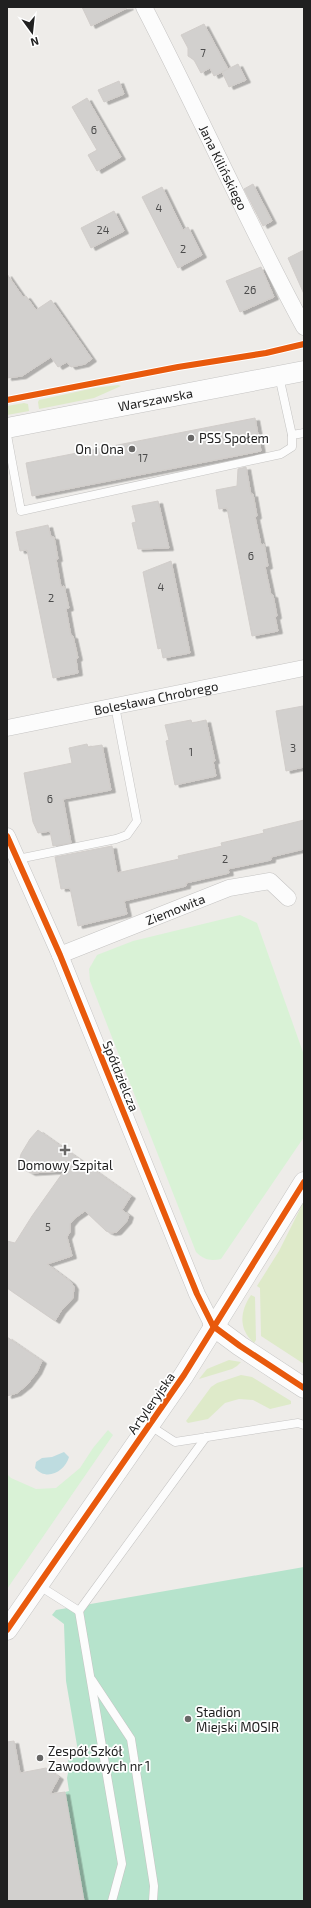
<svg xmlns="http://www.w3.org/2000/svg" width="311" height="1908" font-family="'Exo 2',sans-serif">
  <style>
    .grass { fill: #deeac9 }
    .park { fill: #d9f2d6 }
    .pitch { fill: #b6e3cc }
    .water { fill: #bedce0 }
    .building { fill: #d2d0ce; stroke: #d1cdca; filter: url(#shadow) }
    .lines { fill: none; stroke-linecap: round; stroke-linejoin: round }
    .service-casing { stroke: #c5c4c3; stroke-width: 9 }
    .minor-casing { stroke: #c5c4c3; stroke-width: 17 }
    .tertiary-casing { stroke: #c5c4c3; stroke-width: 21 }
    .service { stroke: #fcfcfc; stroke-width: 8 }
    .minor { stroke: #fcfcfc; stroke-width: 16 }
    .tertiary { stroke: #fcfcfc; stroke-width: 20 }
    .cycleway-casing { stroke: #fff; stroke-width: 8 }
    .cycleway { stroke: #e8590c; stroke-width: 6 }
    .poi-dot { fill: #686766; stroke: #fff; stroke-width: 1.5 }
    .labels { text-anchor: middle; dominant-baseline: central; stroke-width: 3.5; stroke-linejoin: round; paint-order: stroke }
    .number-label { font-size: 11px; fill: #4c4c4c }
    .street-label { font-size: 13px; fill: #202020; stroke: #fff }
    .poi-label { font-size: 13px; fill: #202020; stroke: #fff; text-anchor: start }
  </style>
  <defs>
    <filter id="shadow"><feDropShadow dx="4.5" dy="2.5" stdDeviation="0" flood-color="#0004"/></filter>
  </defs>
  <rect width="100%" height="100%" fill="#eeece9"/>
  <g class="grass">
    <path d="M118,385l3,1 -27,12 -55,11 -1,-7 1,-2 55,-12z"/>
    <path d="M24,403l4,1 1,7 -22,4v-9z"/>
    <path d="M304,1201v163l-43,-28 -1,-48 -3,-2 22,-35z"/>
    <path d="M251,1295l4,2 1,43 -2,3c-16,-14 -14,-32 -3,-48z"/>
    <path d="M229,1360l12,2 -4,4 -5,3 -33,10 8,-10z"/>
    <path d="M241,1375l11,2 39,24v3l-21,5 -17,-9 -14,-1 -14,4 -17,16 -20,4 -2,-2 25,-34 6,-4z"/>
  </g>
  <g class="park">
    <path d="M240,915l17,8 47,132v82l-83,122c-11,2 -17,1 -25,-7l-106,-271 -1,-12 8,-14 36,-14z"/>
    <path d="M108,1430l5,5 -106,154v-115l4,4 25,11 20,-1 24,-20 13,-20z"/>
  </g>
  <path class="pitch" d="M304,1567v334h-220l-19,-109 4,-1 -2,-13 2,-10 -1,-9 11,-2 -13,-76 -2,-57 -12,-9 4,-5z"/>
  <path class="water" d="M64,1452l5,5c-4,14 -22,25 -34,11l1,-6 6,-4 10,-1z"/>
  <g class="building">
    <path d="M82,7h47l-38,19z"/>
    <path d="M204,24l24,45 -14,7 -4,-8 -9,5 -7,-13 -6,-4v-8l-7,-13z"/>
    <path d="M238,64l8,16 -17,7 -7,-15z"/>
    <path d="M119,81l5,13 -20,8 -6,-12z"/>
    <path d="M87,98l34,59 -24,14 -9,-16 9,-5 -25,-43z"/>
    <path d="M253,184l19,37 -9,5 -19,-37z"/>
    <path d="M162,187l21,43 5,-3 14,28 -24,13 -36,-71z"/>
    <path d="M114,211l10,20 -33,17 -10,-20z"/>
    <path d="M304,250v44l-16,-36z"/>
    <path d="M261,267l13,30 -34,15 -14,-31z"/>
    <path d="M7,274l16,23 3,-1 10,14 15,-10 41,59 -7,5 -14,3 -4,-5 -9,5 -7,-10 -29,19 -15,2z"/>
    <path d="M255,418l6,33 -229,45 -6,-33z"/>
    <path d="M246,467l5,28 2,-1 4,22 -2,1 6,28 3,-1 4,22 -3,1 6,28h2l4,21 -2,1 3,14 -26,5 -25,-128 -8,1 -3,-19 21,-4 1,-17z"/>
    <path d="M158,501l11,47 -31,1 -6,-26 4,-1 -4,-16z"/>
    <path d="M48,525l3,12h3l4,22h-2l5,28 3,-1 5,22 -3,1 5,27h2l5,22 -2,1 2,14 -25,5 -26,-128 -7,1 -4,-19z"/>
    <path d="M171,561l19,92 -27,5 -2,-10 -3,1 -15,-77z"/>
    <path d="M303,706l1,61 -18,4 -10,-60z"/>
    <path d="M191,720l1,3 14,-3 9,41h-2l3,15 -41,9 -9,-44 3,-1 -4,-15z"/>
    <path d="M87,744l1,3 14,-2 9,45 -48,9 8,44 -18,3 -3,-15 -12,2 -5,-11 -9,-49 48,-10 -3,-15z"/>
    <path d="M304,820v29l-33,8v3l-43,9 1,4 -43,10v3l-62,15 3,13 -49,12 -8,-38 -9,1 -6,-32 57,-11 5,27 62,-14 -1,-3 44,-10 -1,-3 43,-10 -1,-3z"/>
    <path d="M38,1130l93,66 -9,14 7,5 -2,6 -10,11 -6,1 -5,-2 -21,-20 -10,7 -5,6v8l-3,5 5,19 -25,8 24,18 3,5 -1,11 -12,13 -6,10 -48,-33v-47l8,2 17,-27 32,-45 -33,2 -9,-5 -3,-6 2,-8 9,-15z"/>
    <path d="M7,1337l35,24 -5,11 -10,13 -10,8 -10,3z"/>
    <path d="M14,1741l6,32 26,-5 13,9 -9,17 15,-2 19,109h-77v-159z"/>
  </g>
  <g class="lines">
    <g class="service-casing">
      <g id="service">
        <path d="M7,435l14,76 260,-57 11,-7v-12l-13,-59"/>
        <path d="M292,435l12,-2"/>
        <path d="M18,859l98,-20 11,-4 10,-14 -22,-115"/>
        <path d="M149,1425l26,17 123,-19 6,2"/>
        <path d="M38,1585l41,26 127,-174"/>
        <path d="M79,1611l43,253 -10,37"/>
        <path d="M92,1680l39,59 23,147 -1,15"/>
      </g>
    </g>
    <g class="minor-casing">
      <g id="minor">
        <path id="s1" d="M144,7c55,106 103,215 160,320"/>
        <path id="s2" d="M7,728l297,-60"/>
        <path d="M7,836l53,119 137,339 16,32"/>
        <path id="s3" d="M60,955l169,-67 41,-7 18,17"/>
      </g>
    </g>
    <g class="tertiary-casing">
      <g id="tertiary">
        <path id="s4" d="M7,428l297,-57"/>
        <path d="M213,1326l27,20 64,42"/>
        <path d="M7,1630l177,-255 120,-193"/>
      </g>
    </g>
    <use href="#service" class="service"/>
    <use href="#minor" class="minor"/>
    <use href="#tertiary" class="tertiary"/>
    <g class="cycleway-casing">
      <g id="cycleway">
        <path d="M7,400l171,-33 88,-14 38,-9"/>
        <path d="M7,836l53,119 126,312 11,27 16,32 27,20 64,42"/>
        <path d="M7,1630l177,-255 120,-193"/>
      </g>
    </g>
    <use href="#cycleway" class="cycleway"/>
  </g>
  <g class="poi-dot">
    <circle cx="191" cy="438" r="4"/>
    <circle cx="132" cy="449" r="4"/>
    <path d="M63 1144h4v4h4v4h-4v4h-4v-4h-4v-4h4z"/>
    <circle cx="188" cy="1719" r="4"/>
    <circle cx="40" cy="1758" r="4"/>
  </g>
  <g class="labels">
    <g class="number-label">
      <text x="203" y="52">7</text>
      <text x="94" y="129">6</text>
      <text x="159" y="207">4</text>
      <text x="103" y="229">24</text>
      <text x="183" y="248">2</text>
      <text x="250" y="289">26</text>
      <text x="143" y="457">17</text>
      <text x="251" y="555">6</text>
      <text x="161" y="586">4</text>
      <text x="51" y="597">2</text>
      <text x="293" y="747">3</text>
      <text x="191" y="751">1</text>
      <text x="50" y="798">6</text>
      <text x="225" y="858">2</text>
      <text x="48" y="1226">5</text>
    </g>
    <g class="street-label">
      <text stroke="none"><textPath href="#s1" startOffset="179">Jana Kilińskiego</textPath></text>
      <text stroke="none"><textPath href="#s4" startOffset="151">Warszawska</textPath></text>
      <text stroke="none"><textPath href="#s2" startOffset="152">Bolesława Chrobrego</textPath></text>
      <text stroke="none"><textPath href="#s3" startOffset="124">Ziemowita</textPath></text>
      <text transform="translate(121 1076) rotate(68)">Spółdzielcza</text>
      <text transform="translate(151 1403) rotate(-55)">Artyleryjska</text>
    </g>
    <g class="poi-label">
      <text x="199" y="438">PSS Społem</text>
      <text x="124" y="449" text-anchor="end">On i Ona</text>
      <text x="65" y="1165" text-anchor="middle">Domowy Szpital</text>
      <text x="196" y="1712">Stadion<tspan x="196" dy="15">Miejski MOSIR</tspan></text>
      <text x="48" y="1751">Zespół Szkół<tspan x="48" dy="15">Zawodowych nr 1</tspan></text>
    </g>
  </g>
  <rect width="311" height="1908" fill="none" stroke="#202020" stroke-width="16"/>
  <g transform="translate(32 32) rotate(165)" stroke="#ffffff" stroke-width="3" paint-order="stroke">
  <path d="M0-3L7 15L0 10L-7 15Z" fill="#202020"/>
  <text y="-6" font-size="11" font-weight="bold" text-anchor="middle" fill="#202020">N</text>
  </g>
</svg>
